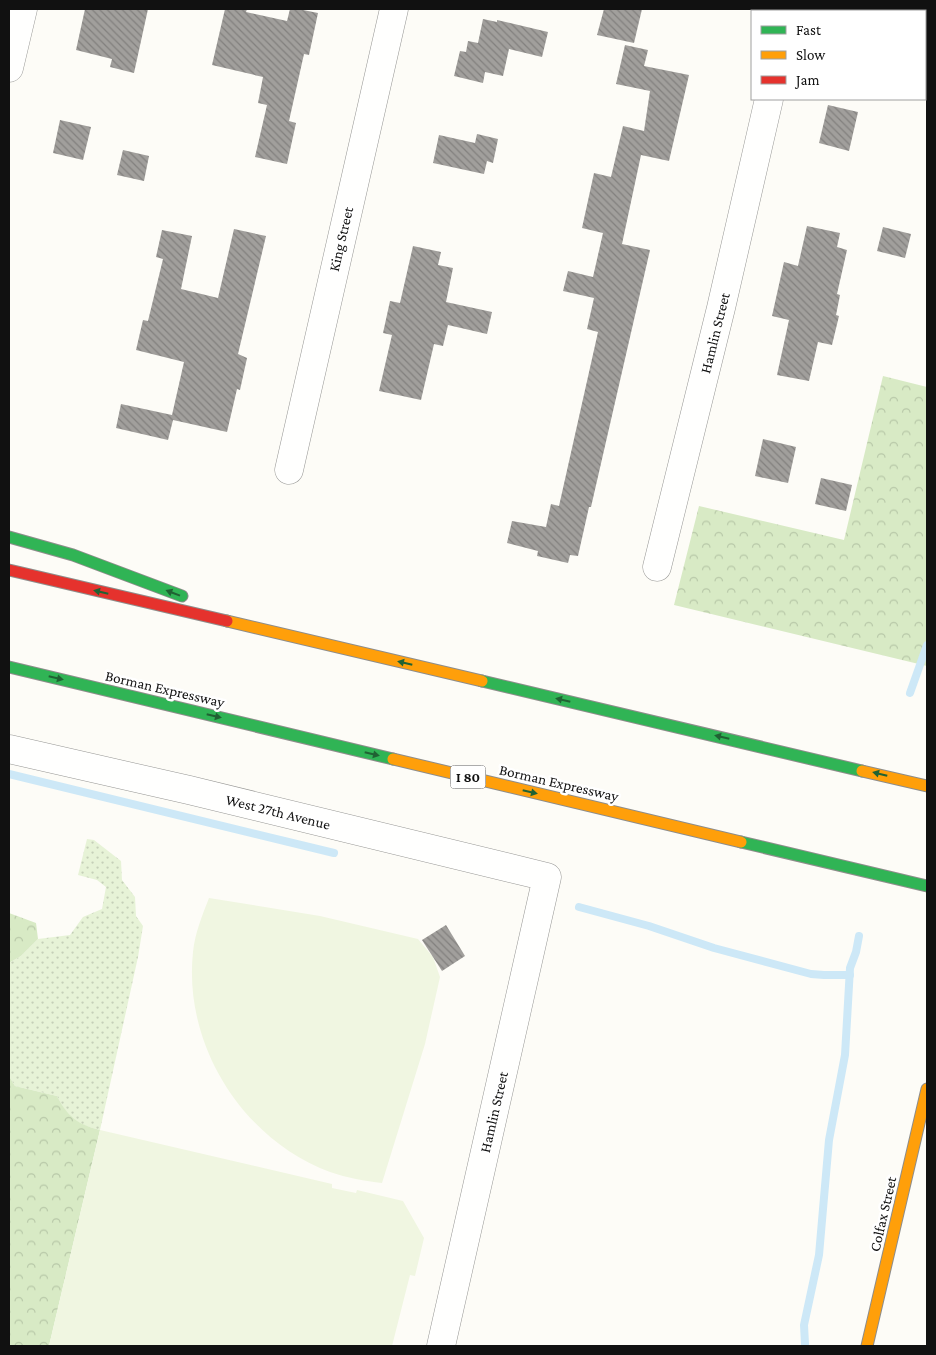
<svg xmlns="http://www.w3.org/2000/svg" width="936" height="1355" font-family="'Crimson Pro',serif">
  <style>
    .grass { fill: url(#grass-dots) }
    .forest { fill: url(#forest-crowns) }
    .pitch { fill: #f0f6e1 }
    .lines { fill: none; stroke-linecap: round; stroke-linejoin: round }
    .stream { stroke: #cde8f7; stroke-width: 8 }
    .building { fill: url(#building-back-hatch) }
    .street-casing { stroke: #979795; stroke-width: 29 }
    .fast-casing { stroke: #8e8d8b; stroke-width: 13 }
    .slow-casing { stroke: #8e8d8b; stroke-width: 13 }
    .jam-casing { stroke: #8e8d8b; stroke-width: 13 }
    .street { stroke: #fffffe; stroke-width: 28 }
    .fast { stroke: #30b455; stroke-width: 11 }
    .slow { stroke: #ff9f0a; stroke-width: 11 }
    .jam { stroke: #e5322d; stroke-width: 11 }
    .oneway { fill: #206233 }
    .labels { text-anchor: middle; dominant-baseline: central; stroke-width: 5; stroke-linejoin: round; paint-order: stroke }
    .shield { fill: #fff; stroke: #585858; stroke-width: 1 }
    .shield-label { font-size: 14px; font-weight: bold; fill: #111 }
    .street-label { font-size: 15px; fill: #111; stroke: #fff }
  </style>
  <defs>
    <pattern id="grass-dots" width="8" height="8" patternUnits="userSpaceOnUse" patternTransform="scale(1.25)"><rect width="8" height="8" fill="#e7f3d7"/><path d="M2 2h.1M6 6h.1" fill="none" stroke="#c5cfb8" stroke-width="1.8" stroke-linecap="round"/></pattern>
    <pattern id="forest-crowns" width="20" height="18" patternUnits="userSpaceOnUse" patternTransform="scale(1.25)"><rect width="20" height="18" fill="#d8eac5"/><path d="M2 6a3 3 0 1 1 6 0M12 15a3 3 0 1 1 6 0" fill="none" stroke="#b8c8a8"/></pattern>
    <pattern id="building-back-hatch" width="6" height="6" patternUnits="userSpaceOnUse" patternTransform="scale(1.25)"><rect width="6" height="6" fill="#a19f9c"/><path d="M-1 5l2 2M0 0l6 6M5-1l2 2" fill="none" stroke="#82807e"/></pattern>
  </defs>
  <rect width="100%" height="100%" fill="#fdfcf7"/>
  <path class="grass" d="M87,839l7,1 27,21 1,19 13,17 1,19 7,10 -5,31 -38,173c-24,-6 -32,-12 -43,-34l-42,-10 -6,-10v-113l12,-7 17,-17 32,-4 13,-18 19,-8 4,-22 -9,-7 -19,-5z"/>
  <g class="forest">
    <path d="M883,376l44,11v279l-253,-61 25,-99 145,34z"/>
    <path d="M9,913l27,10 2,16 -17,17 -12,7z"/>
    <path d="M9,1076l6,10 42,10c11,21 20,28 43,34l-51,216h-40z"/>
  </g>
  <g class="pitch">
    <path d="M209,898l111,18 98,23 15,18 7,20 -15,67 -43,139c-17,-2 -35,-5 -52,-11 -87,-32 -147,-127 -137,-220 2,-19 9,-36 16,-54z"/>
    <path d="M100,1130l232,54v4l24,5 1,-3 46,11 21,37 -9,38 -5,-1 -18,71h-343z"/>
  </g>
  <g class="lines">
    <g class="stream">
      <path d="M910,693l17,-48"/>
      <path d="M9,774l325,79"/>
      <path d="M579,907l70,19 65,22 97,26 13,1h26"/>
      <path d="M805,1344l-1,-19 15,-70 10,-115 16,-85 5,-87 6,-16 3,-16"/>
    </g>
  </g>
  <g class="building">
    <path d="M85,9h63l-14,64 -24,-6 2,-8 -36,-9z"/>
    <path d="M225,9h22l-1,3 41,9 3,-12h8l20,4 -9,42 -5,-1 -15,67 7,2 -9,41 -32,-7 12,-52 -9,-2 5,-26 -51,-12z"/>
    <path d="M604,9h38l-8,34 -37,-8z"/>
    <path d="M483,19l14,3v-2l51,12 -6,25 -33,-8 -6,27 -18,-4 -2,11 -29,-7 6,-25 6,1 2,-11 10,2z"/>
    <path d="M625,45l23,5 -4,16 45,9 -20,86 -28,-6 -19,89 28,6 -59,257h-2l-11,49 -8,-1 -2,8 -31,-7 1,-5 -31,-8 5,-22 34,6 5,-23 8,2 39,-174 -11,-3 7,-31 -31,-7 5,-20 25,6 10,-44 -21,-5 12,-55 17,4 12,-51 21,5 6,-40 -34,-7z"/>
    <path d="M828,105l30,7 -9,39 -30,-8z"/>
    <path d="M60,120l31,7 -8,33 -30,-7z"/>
    <path d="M477,134l21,5 -5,24 -6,-2 -3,13 -51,-11 6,-28 36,8z"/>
    <path d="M123,150l26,6 -5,25 -27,-6z"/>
    <path d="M807,226l33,7 -3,14 10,3 -10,44 3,1 -4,20 3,1 -7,29 -14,-3 -9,39 -32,-6 12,-55 -17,-4 12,-54 14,4z"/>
    <path d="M883,227l28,7 -6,24 -28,-7z"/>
    <path d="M234,229l32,7 -28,118 9,4 -7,32 -3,-1 -10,43 -54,-12 -5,20 -52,-12 5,-24 51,11 12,-53 -48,-12 7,-30 5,1 15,-62 -7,-2 6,-27 30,6 -11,53 37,9z"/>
    <path d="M413,246l28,6 -3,13 15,3 -7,34 46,10 -5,22 -39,-9 -5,21 -9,-2 -13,56 -42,-9 13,-56 -9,-2 7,-32 10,2z"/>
    <path d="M763,439l33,8 -8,36 -33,-7z"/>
    <path d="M821,478l31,7 -6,26 -31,-7z"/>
    <path d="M446,925l19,31 -23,15 -20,-31z"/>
  </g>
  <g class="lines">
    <g class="street-casing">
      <g id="street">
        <path d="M788,11l1,-2"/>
        <path d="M9,68l14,-59"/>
        <path d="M289,470l105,-461"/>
        <path d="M657,567l64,-259 48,-209"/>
        <path d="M9,749l180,41 358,87 -106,469"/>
      </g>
    </g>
    <g class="fast-casing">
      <g id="fast">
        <path d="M9,537l64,18 109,41"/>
        <path d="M9,667l384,92"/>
        <path d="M482,681l380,90"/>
        <path d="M741,842l186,44"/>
      </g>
    </g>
    <g class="slow-casing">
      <g id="slow">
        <path d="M227,621l255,60"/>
        <path d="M393,759l348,83"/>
        <path d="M862,771l65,15"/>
        <path d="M867,1346l60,-257"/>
      </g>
    </g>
    <g class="jam-casing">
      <path id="jam" d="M9,570l218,51"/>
    </g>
    <use href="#street" class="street"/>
    <use href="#fast" class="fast"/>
    <use href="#slow" class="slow"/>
    <use href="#jam" class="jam"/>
  </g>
  <defs><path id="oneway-solid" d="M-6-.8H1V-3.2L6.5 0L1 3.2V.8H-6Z" transform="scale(1.25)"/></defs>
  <g class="oneway">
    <use href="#oneway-solid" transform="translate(101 592) rotate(-167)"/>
    <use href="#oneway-solid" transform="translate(173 593) rotate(-159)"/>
    <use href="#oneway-solid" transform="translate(405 663) rotate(-167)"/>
    <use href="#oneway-solid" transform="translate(56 678) rotate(13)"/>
    <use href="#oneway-solid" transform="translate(563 700) rotate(-167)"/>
    <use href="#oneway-solid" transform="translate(214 716) rotate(13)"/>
    <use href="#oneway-solid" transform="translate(722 737) rotate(-167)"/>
    <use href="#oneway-solid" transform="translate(372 754) rotate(13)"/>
    <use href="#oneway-solid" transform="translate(880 774) rotate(-166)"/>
    <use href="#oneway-solid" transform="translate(530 792) rotate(13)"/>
  </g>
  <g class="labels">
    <rect class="shield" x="450.5" y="765.5" width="35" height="23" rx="4"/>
    <g class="shield-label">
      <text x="468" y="777">I 80</text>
    </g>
    <g class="street-label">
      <text transform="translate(341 239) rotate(-77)">King Street</text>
      <text transform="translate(715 333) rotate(-76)">Hamlin Street</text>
      <text transform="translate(165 689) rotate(13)">Borman Expressway</text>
      <text transform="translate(559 783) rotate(13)">Borman Expressway</text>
      <text transform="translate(278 812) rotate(14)">West 27th Avenue</text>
      <text transform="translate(494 1112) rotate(-77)">Hamlin Street</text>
      <text transform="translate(883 1214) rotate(-77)">Colfax Street</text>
    </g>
  </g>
  <rect width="936" height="1355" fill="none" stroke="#111111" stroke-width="20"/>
  <rect x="751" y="10" width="175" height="90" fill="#ffffff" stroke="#a0a0a0"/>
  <rect x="761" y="26" width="25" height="8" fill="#30b455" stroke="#a0a0a0"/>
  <text x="796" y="35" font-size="15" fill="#111111">Fast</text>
  <rect x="761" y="51" width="25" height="8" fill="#ff9f0a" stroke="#a0a0a0"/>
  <text x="796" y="60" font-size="15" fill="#111111">Slow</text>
  <rect x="761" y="76" width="25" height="8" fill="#e5322d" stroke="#a0a0a0"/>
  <text x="796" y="85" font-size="15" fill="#111111">Jam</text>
</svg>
